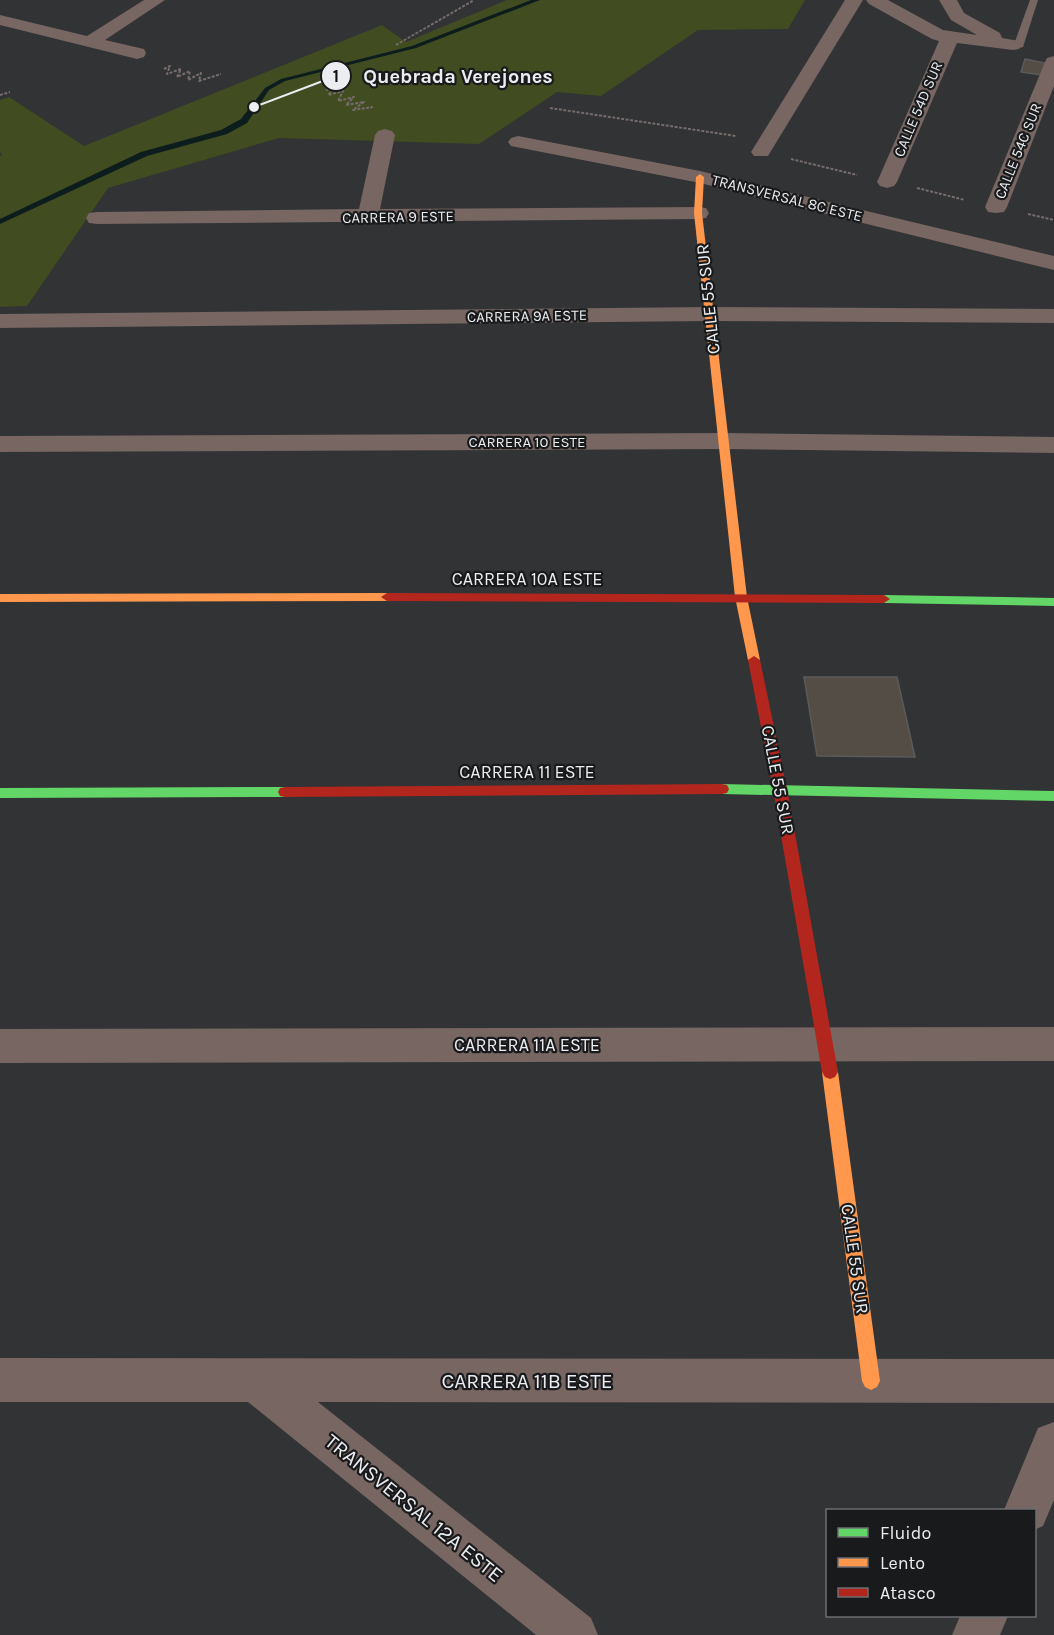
<svg xmlns="http://www.w3.org/2000/svg" width="1054" height="1635" font-family="Karla,sans-serif">
  <style>
    .green { fill: #414c20 }
    .lines { fill: none; stroke-linecap: round; stroke-linejoin: round }
    .stream { fill: #0d1d1d; fill-rule: evenodd }
    .building { fill: #544d45; stroke: #5b5b5b; stroke-width: 1.5 }
    .path { stroke: #766c6b; stroke-width: 2; stroke-dasharray: 3 1.5; stroke-linecap: butt }
    .lane { fill: #776662; fill-rule: evenodd }
    .street { fill: #776662; fill-rule: evenodd }
    .fast { fill: #63d668; fill-rule: evenodd }
    .slow { fill: #ff974d; fill-rule: evenodd }
    .jam { fill: #b3261e; fill-rule: evenodd }
    .labels { text-anchor: middle; dominant-baseline: central; stroke-width: 4.5; stroke-linejoin: round; paint-order: stroke }
    .far-street-label { font-size: 15px; fill: #ebedf0; stroke: #191a1c }
    .street-label { font-size: 18px; fill: #ebedf0; stroke: #191a1c }
    .near-street-label { font-size: 21px; fill: #ebedf0; stroke: #191a1c }
    .leader { fill: none; stroke: #ebedf0; stroke-width: 2 }
    .callout-dot { fill: #ebedf0; stroke: #191a1c; stroke-width: 2 }
    .mark-label { font-size: 18px; text-anchor: middle; font-weight: bold; fill: #111 }
    .callout-label { font-size: 20px; text-anchor: middle; font-weight: bold; fill: #ebedf0; stroke: #191a1c; stroke-width: 4.5; stroke-linejoin: round; paint-order: stroke }
  </style>
  <rect width="100%" height="100%" fill="#313335"/>
  <path class="green" d="M507,0h298l-17,29 -90,1 -97,66 -44,-4 -78,52 -200,-6 -171,50 -81,118 -27,1v-151l2,-1 -2,-3v-52l9,-3 75,49 298,-121 24,17z"/>
  <g class="lines">
    <path class="stream" d="M531,0h9l-124,48 -131,33 -16,9 -22,33 -20,11 -80,22 -147,68v-5l141,-67 80,-22 20,-11 24,-31 16,-9 131,-33z"/>
  </g>
  <g class="building">
    <path d="M1025,59l20,4 -4,12 -20,-3z"/>
    <path d="M804,677h93l18,80 -98,-1z"/>
  </g>
  <g class="lines">
    <g class="path">
      <path d="M396,45l78,-45"/>
      <path d="M164,69l6,-3 -3,8 14,-5 -4,8 13,-6 -2,9 13,-7 -2,8 22,-7"/>
      <path d="M326,90l10,-3 -8,8 15,-4 -5,10 16,-4 -8,8 18,-3 -11,8 19,-3 -2,1"/>
      <path d="M0,95l10,-3"/>
      <path d="M550,108l186,28"/>
      <path d="M791,159l66,16"/>
      <path d="M917,188l48,12"/>
      <path d="M1028,214l26,6"/>
    </g>
    <path class="lane" d="M1030,0h8l-15,47 -8,2 -2,-2z"/>
    <g class="street">
      <path d="M144,0h21l-60,40 39,9 2,4 -2,4 -7,2 -137,-34v-10l87,21z"/>
      <path d="M845,0h18l-95,156h-14l-3,-4z"/>
      <path d="M866,0h22l55,30 34,5 -26,-15 -12,-20h18l7,13 36,20 2,5 17,3 3,4 -3,4 -6,1 -56,-7 -60,139 -3,4 -7,2 -7,-2 -3,-4 62,-141 -7,-2 -63,-35z"/>
      <path d="M1054,56v30l-47,121 -3,5 -8,1 -8,-1 -3,-5 60,-145 2,-4z"/>
      <path d="M385,129l7,2 3,4 -15,74 318,-2 8,1 3,5 -3,5 -8,1 -601,5 -8,-1 -3,-5 3,-5 8,-1 262,-3 16,-74 3,-4z"/>
      <path d="M518,136l182,35 354,85v14l-354,-87 -189,-37 -3,-4 3,-4z"/>
      <path d="M709,307l345,2v14l-345,-2 -709,7v-14z"/>
      <path d="M724,433l330,4v16l-330,-4 -724,3v-16z"/>
      <path d="M1054,1027v34l-1054,2v-34z"/>
      <path d="M0,1358l1054,1v44l-736,-1 273,216 7,17h-62l-288,-233h-248z"/>
      <path d="M1054,1422v78l-11,26 -9,4v-20h-30l34,-82z"/>
      <path d="M960,1616h48l-8,19h-48z"/>
    </g>
    <g class="fast">
      <path d="M884,595l170,3v8l-170,-3 -6,-4z"/>
      <path d="M722,784l332,7v10l-332,-7 -5,-1 -2,-4 2,-4z"/>
      <path d="M285,787l5,1 2,4 -2,4 -5,1 -285,1v-10z"/>
    </g>
    <g class="slow">
      <path d="M700,174l4,3 -2,36 45,384 13,63 -6,4 -6,-4 -13,-63 -41,-384 2,-36z"/>
      <path d="M387,593l6,4 -6,4 -387,1v-8z"/>
      <path d="M830,1065l5,2 3,5 42,309 -3,6 -6,3 -6,-3 -3,-6 -40,-309 3,-5z"/>
    </g>
    <g class="jam">
      <path d="M387,593l497,2 6,4 -6,4 -497,-2 -6,-4z"/>
      <path d="M754,656l6,4 27,129 51,283 -3,5 -5,2 -5,-2 -3,-5 -49,-283 -25,-129z"/>
      <path d="M722,784l5,1 2,4 -2,4 -5,1 -437,3 -5,-1 -2,-4 2,-4 5,-1z"/>
    </g>
  </g>
  <g class="labels">
    <g class="far-street-label">
      <text transform="translate(918 109) rotate(-67)">CALLE 54D SUR</text>
      <text transform="translate(1018 151) rotate(-68)">CALLE 54C SUR</text>
      <text transform="translate(787 198) rotate(14)">TRANSVERSAL 8C ESTE</text>
      <text transform="translate(398 217) rotate(-1)">CARRERA 9 ESTE</text>
      <text transform="translate(527 316) rotate(-1)">CARRERA 9A ESTE</text>
      <text x="527" y="442">CARRERA 10 ESTE</text>
    </g>
    <g class="street-label">
      <text transform="translate(708 299) rotate(-96)">CALLE 55 SUR</text>
      <text x="527" y="579">CARRERA 10A ESTE</text>
      <text x="527" y="772">CARRERA 11 ESTE</text>
      <text transform="translate(778 780) rotate(79)">CALLE 55 SUR</text>
      <text x="527" y="1045">CARRERA 11A ESTE</text>
      <text transform="translate(855 1259) rotate(82)">CALLE 55 SUR</text>
    </g>
    <g class="near-street-label">
      <text x="527" y="1381">CARRERA 11B ESTE</text>
      <text transform="translate(414 1508) rotate(39)">TRANSVERSAL 12A ESTE</text>
    </g>
  </g>
  <path class="leader" d="M254 107L336 76"/>
  <g class="callout-dot">
    <circle cx="254" cy="107" r="6"/>
    <circle cx="336" cy="76" r="15"/>
  </g>
  <g class="mark-label">
    <text x="336" y="82">1</text>
  </g>
  <g class="callout-label">
    <text x="458" y="83">Quebrada Verejones</text>
  </g>
  <rect x="826" y="1509" width="210" height="108" fill="#191a1c" stroke="#6d6e71" stroke-width="1.5"/>
  <rect x="838" y="1528" width="30" height="9" fill="#63d668" stroke="#6d6e71" stroke-width="1.5"/>
  <text x="880" y="1539" font-size="18" fill="#ebedf0">Fluido</text>
  <rect x="838" y="1558" width="30" height="9" fill="#ff974d" stroke="#6d6e71" stroke-width="1.5"/>
  <text x="880" y="1569" font-size="18" fill="#ebedf0">Lento</text>
  <rect x="838" y="1588" width="30" height="9" fill="#b3261e" stroke="#6d6e71" stroke-width="1.5"/>
  <text x="880" y="1599" font-size="18" fill="#ebedf0">Atasco</text>
</svg>
